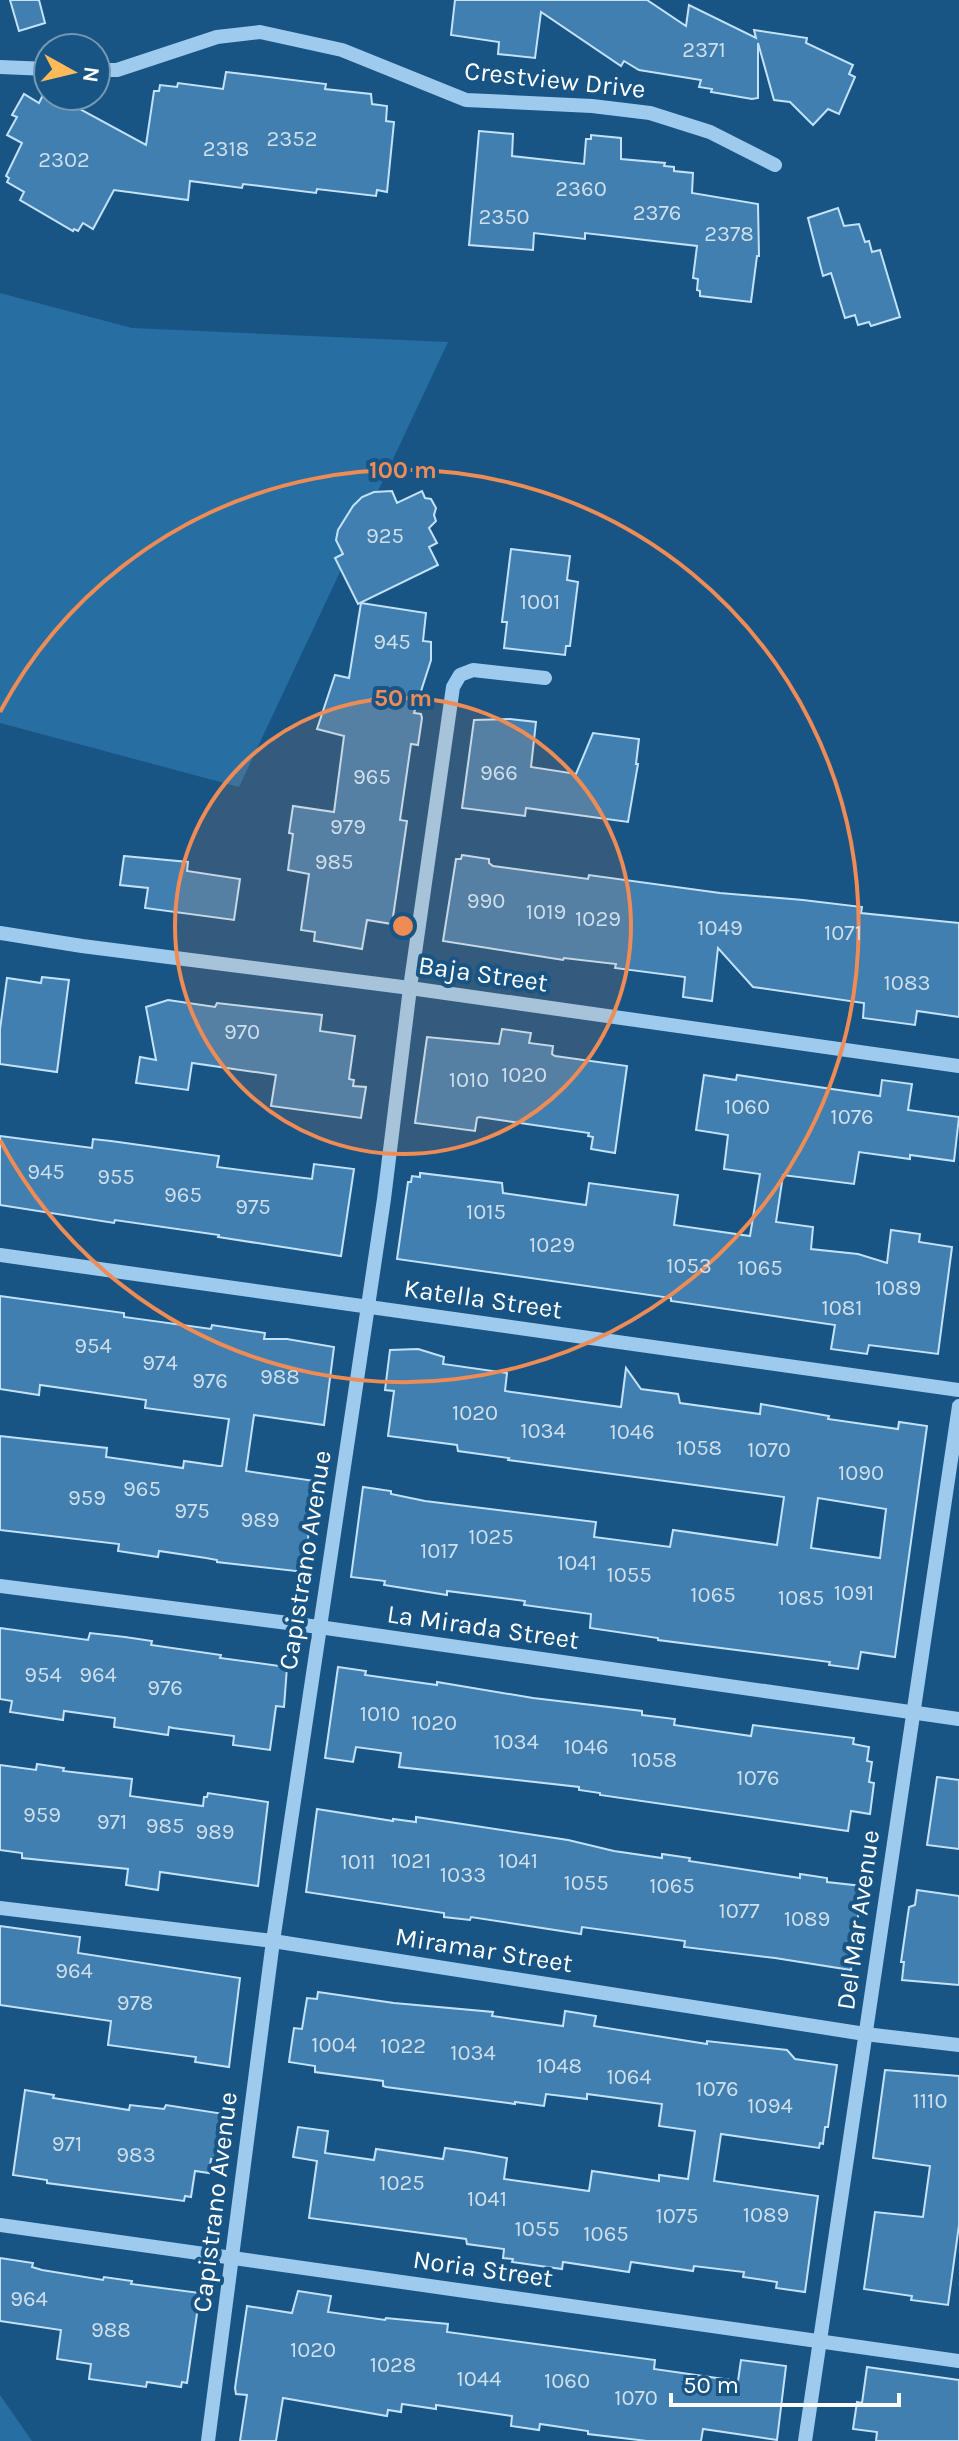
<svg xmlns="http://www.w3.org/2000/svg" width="959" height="2441" font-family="Karla,sans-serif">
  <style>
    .green { fill: #276ea3 }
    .building { fill: #407faf; stroke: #c3e2f9; stroke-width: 2; fill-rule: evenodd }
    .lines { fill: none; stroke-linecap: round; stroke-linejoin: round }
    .minor { stroke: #9ecbed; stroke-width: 14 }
    .ring { fill: none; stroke: #ef8b55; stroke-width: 4 }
    .labels { text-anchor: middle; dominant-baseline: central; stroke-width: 8; stroke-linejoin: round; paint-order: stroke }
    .number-label { font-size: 22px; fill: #cfdfeb }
    .street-label { font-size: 26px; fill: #fff; stroke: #185585 }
    .centre { fill: #ef8b55; stroke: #185585; stroke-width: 4 }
    .ring-label { font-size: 24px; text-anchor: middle; font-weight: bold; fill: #ef8b55; stroke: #185585; stroke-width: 8; stroke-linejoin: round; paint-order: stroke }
  </style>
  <rect width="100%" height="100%" fill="#185585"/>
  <g class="green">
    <path d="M0,293l132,35 316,14 -209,445 -239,-64z"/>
    <path d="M0,2395l32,46h-32z"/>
  </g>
  <g class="building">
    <path d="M10,0h29l6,23 -26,8z"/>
    <path d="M455,0h192l39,26 3,-21 67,33 -2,-8 53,8 -1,5 47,22 -4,9 6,3 -16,37 -11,-5 -15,16 -23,-23 -16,-2 -16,-57v55l-6,1 -41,-7 1,-3 -13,-2 2,-7 -62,-10 -15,-9 -3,5 -80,-54 -6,46 -37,-4 1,-12 -48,-7z"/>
    <path d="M226,72l100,12 -1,5 46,5 1,10 15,2 -1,15 8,1 -7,70 -10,-2 -1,6 -59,-7 -1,4 -73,-9 -1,4 -52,-7 -2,19 -74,-10 -21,39 -10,-6 -5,8 -4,-2 -1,2 -53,-31 4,-8 -17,-10 2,-4 -3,-2 16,-33 -15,-8 10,-18 -5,-2 12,-21 15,9 5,-10 23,14 2,-4 77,42 8,-54h5l1,-6 17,2 1,-4 45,6z"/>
    <path d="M479,131l34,3 -1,22 72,8 2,-25h5v-4l30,3v21l44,4 -1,3 10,1v4l19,2 -1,20 66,11 1,52h-2l-6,46 -51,-6v-5l-3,-1 1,-11 -5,-1 4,-32 -112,-13v6l-51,-6 -1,17 -64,-5z"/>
    <path d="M838,208l6,18 15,-2 6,18 4,-1 3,11 8,-2 20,67 -29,9 -2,-4 -11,3 -3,-10 -10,3 -14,-45 -8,3 -15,-58z"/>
    <path d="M392,491l5,12 25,-12 3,7 6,1 5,9 -2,7 2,6 -7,7 8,15 -8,4 9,18 -80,39 -23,-46 8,-4 -7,-14 2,-10 15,-24 9,-9 12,-5z"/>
    <path d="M511,549l59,7 -3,24 11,2 -8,64h-4l-1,9 -61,-7 3,-26h-5z"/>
    <path d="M361,603l65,10 -3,28 8,1v18l-17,53 7,1 1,4 -4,27 -7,-1 -11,76 7,1 -15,103 -25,-4 -5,29 -48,-8 1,-9 -14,-2 8,-56 -21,-4 5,-36 -4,-1 4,-27 41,6 10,-76 -27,-7 18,-54 14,3z"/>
    <path d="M510,719l26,3 -5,45 45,7 17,-41 46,6 -3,25h2l-10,58 -102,-14 -1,8 -63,-8 12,-88z"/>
    <path d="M462,855l27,4v4l4,3 95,13 1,-4 131,18 83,7 59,7 -1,6 98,10v94l-42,-6 -2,14 -52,-7 1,-15 -111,-16 -35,-39 -6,53 -29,-4 2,-20 -70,-9 1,-4 -52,-6 -1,2 -120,-19 13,-82h5z"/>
    <path d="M124,856l64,6 -1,9 53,8 -6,41 -89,-12 3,-20 -28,-3z"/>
    <path d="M42,977l27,3 -12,92 -57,-8v-35l7,-51 34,5z"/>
    <path d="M168,1000l47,7 2,-4 105,12 -2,16 35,5 -6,43 5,1 -1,6 13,1 -5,31 -90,-12 5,-31 -84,-12 -4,27 -52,-7 4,-26 16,3 -10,-53z"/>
    <path d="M502,1029l29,4 -2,10 24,3 -1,8 3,2 72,10 -12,87 -24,-4 2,-12 -5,-1 1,-3 -110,-16 -2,1 -2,13 -60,-8 12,-86 72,7z"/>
    <path d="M704,1075l32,5 1,-5 143,21 2,-16 30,4 -4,26 51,7 -5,44 -44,-6v4l-51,-7 -5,32 -71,-9 -7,47 37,5 -2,22 47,5 29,9 4,-33 29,4 -1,8 33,5 -14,107 -69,-9 -2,9 -36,-5 4,-24 -164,-24v-3l-274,-39 11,-77h3l1,-6 8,1v-4l82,10 1,10 83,12 3,-22 89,12 -4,30 76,11 10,-62 -36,-5 4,-34 -32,-5z"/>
    <path d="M0,1136l92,12 1,-9 18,2 108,15 -2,11 95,12 2,-15 40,5 -13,87 -123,-19 1,-2 -104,-15 -1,3 -114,-18z"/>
    <path d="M0,1296l124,17v4l87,12 1,-4 53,8 -1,6h23l47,8 -10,78 -70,-10 -8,56 69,10 -11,91 -87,-10v-2l-11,-2 -47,-7 -1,6 -40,-6 1,-7 -119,-14v-94l107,12 -1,9 77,11 1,-7 35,5h3l7,-47 -84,-11 1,-8 -106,-15 -1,10 -39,-6z"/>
    <path d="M418,1349l26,8 -1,7 64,9 -2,18 116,16 5,-39 15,21 37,5 2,9 80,11 1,-10 68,12 -1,3 70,10 1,-7 28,4 -32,231 -34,-5 -3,17 -29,-4 1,-3 -172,-22v-2l-68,-10 1,-14 -67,-9 1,-4 -78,-10v4l-63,-10 1,-4 -34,-4 12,-90 28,4v3l34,7 171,21 -2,15 76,10 3,-17 104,15 7,-48 -276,-37 1,-2 -51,-7 -1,-6 -69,-9 6,-45 -9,-1 5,-40zM818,1498l68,11 -6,49 -69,-10z"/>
    <path d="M0,1628l88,12 2,-7 35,4 27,4 -1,4 70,10 -1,3 67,9 -3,40 -8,-1 -6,44 -37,-5 1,-9 -61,-8 -4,-1 -1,8 -54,-8 1,-9 -51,-7 -1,9 -53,-8 2,-11 -12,-2z"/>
    <path d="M338,1667l28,4 -1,4 72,10v-3l96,16 109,13v4l33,4 -1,6 77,11 2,-11 101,13 -1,6 16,3 -2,14 5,1 -3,20 5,1 -4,31 -19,-3 -3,20 -248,-36v-2l-21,-3v-3l-180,-20 2,-14 -45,-6 -3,15 -28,-4z"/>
    <path d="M37,1764l27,4 -1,3 69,8 -2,17 73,10 1,-9h3l1,-4 60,9 -10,84 -98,-14 -2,18 -32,-5 2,-16 -106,-11v-5l-22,-3v-85l36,5z"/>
    <path d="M937,1777l22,3v69l-32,-4z"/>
    <path d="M317,1809l76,12v-2l23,3v-5l53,8 99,15 46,11 48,7v-4l28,4 -1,3 111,17v-4l27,4v4l35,4 -11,84 -76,-12 -91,-11 1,-6 -103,-14 -1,7 -110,-17 -1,3 -26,-3v-4l-138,-21z"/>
    <path d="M917,1890l42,6v89l-57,-5 2,-18h-3l8,-55 6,-2z"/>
    <path d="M0,1926l80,11 -2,16 162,25 -11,89 -34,-5 1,-5 -88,-12 3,-24 -111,-16z"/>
    <path d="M318,1992l76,11 99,9 -1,4 71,10 2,-15 31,5 -2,10 113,18v-3l80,9 8,9 42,6 -9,62h-3l-2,17 -3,-1 -1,5 -98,-14 -7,47 104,15 -13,96 -29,-4 1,-6 -34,-5 1,-5 -50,-6 -1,5 -62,-9 -2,10 -66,-10 -1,7 -50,-7 1,-3 -10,-1 1,-9 -37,-5 -1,-5 -157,-21 8,-57 -24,-4 5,-30 30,4 -3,22 49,7 2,-11 67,10 2,-11 28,4 34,6 -3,21 85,12 3,-20 67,10v-6l29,4 7,-48 -36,-5 3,-22 -75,-10v5l-41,-5 -2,12 -29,-4v2l-129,-17 -3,-1v-5l-68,-9v-6l-26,-4 5,-34 8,1 5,-31 10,1z"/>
    <path d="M885,2070l74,6v149l-11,80 -37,-5 1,-4 -48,-7 11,-77 48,5 7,-51 -57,-8z"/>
    <path d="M25,2090l29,5 -1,3 76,12 1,-5 34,4 2,-4 58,9 -6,46 -7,-1 -2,14 -14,-2 -4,26 -6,-1 -1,5 -137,-18v-3l-34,-5z"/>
    <path d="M0,2258l33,5 -1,4 10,3 61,10 1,-3 28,4 -1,3 69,9 -13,90 -5,-1 -1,5 -34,-5 -1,5 -57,-8 2,-15 -34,-5 4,-29 -61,-9z"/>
    <path d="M298,2291l33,5 -3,16 57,8 1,-2 62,6 -1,8 208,28 -1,9 84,12 3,-21 45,6 -9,74 -74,-11 -2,12h-54l-59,-7v-3l-48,-7 -1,6 -28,-4 1,-10 -76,-11v4l-34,-5 -1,8 -13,-2 -1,6 -104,-18 -7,43h-36l7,-46 -11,-1 -1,-6 12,-82 45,7z"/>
    <path d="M867,2367l92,13v61h-83l1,-9 -24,-3 4,-27 5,1z"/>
  </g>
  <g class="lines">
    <g class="minor">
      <path d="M0,67l48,2"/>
      <path d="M96,70h21l100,-33 43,-5 82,18 124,50 126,6 58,7 60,19 65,33"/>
      <path d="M0,933l82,13 328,42 549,78"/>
      <path d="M0,1255l959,135"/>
      <path d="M0,1586l319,41 640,92"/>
      <path d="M0,1908l273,33 592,93 94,11"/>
      <path d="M0,2225l959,136"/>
      <path d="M208,2441l65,-500 111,-742 26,-211 43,-301 7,-12 13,-5 72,8"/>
      <path d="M805,2441l154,-1035"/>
    </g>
  </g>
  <circle cx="403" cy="926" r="228" fill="#ef8b55" fill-opacity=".12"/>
  <g class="ring">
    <circle cx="403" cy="926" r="228"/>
    <path d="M0 712A456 456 0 1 1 0 1140"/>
  </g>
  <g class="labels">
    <g class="number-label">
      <text x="704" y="50">2371</text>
      <text x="292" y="139">2352</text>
      <text x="226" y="149">2318</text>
      <text x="64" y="160">2302</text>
      <text x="581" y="189">2360</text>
      <text x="657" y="213">2376</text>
      <text x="504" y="217">2350</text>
      <text x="729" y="234">2378</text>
      <text x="385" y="536">925</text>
      <text x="540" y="602">1001</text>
      <text x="392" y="642">945</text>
      <text x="499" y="773">966</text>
      <text x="372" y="777">965</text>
      <text x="348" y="827">979</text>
      <text x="334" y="862">985</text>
      <text x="486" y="901">990</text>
      <text x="546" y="912">1019</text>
      <text x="598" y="919">1029</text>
      <text x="720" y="928">1049</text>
      <text x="843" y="933">1071</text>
      <text x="907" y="983">1083</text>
      <text x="242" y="1032">970</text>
      <text x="524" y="1075">1020</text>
      <text x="469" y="1080">1010</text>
      <text x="747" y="1107">1060</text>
      <text x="852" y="1117">1076</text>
      <text x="46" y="1172">945</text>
      <text x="116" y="1177">955</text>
      <text x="183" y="1195">965</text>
      <text x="253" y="1207">975</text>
      <text x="486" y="1212">1015</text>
      <text x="552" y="1245">1029</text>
      <text x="689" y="1266">1053</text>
      <text x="760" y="1268">1065</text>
      <text x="898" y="1288">1089</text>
      <text x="842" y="1308">1081</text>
      <text x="93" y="1346">954</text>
      <text x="160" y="1363">974</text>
      <text x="280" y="1377">988</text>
      <text x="210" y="1381">976</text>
      <text x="475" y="1413">1020</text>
      <text x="543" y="1431">1034</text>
      <text x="632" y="1432">1046</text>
      <text x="699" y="1448">1058</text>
      <text x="769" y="1450">1070</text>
      <text x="861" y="1473">1090</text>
      <text x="142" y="1489">965</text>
      <text x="87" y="1498">959</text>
      <text x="192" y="1511">975</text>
      <text x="260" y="1520">989</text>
      <text x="491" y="1537">1025</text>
      <text x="439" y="1551">1017</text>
      <text x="577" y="1563">1041</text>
      <text x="629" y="1575">1055</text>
      <text x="854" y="1593">1091</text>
      <text x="713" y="1595">1065</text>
      <text x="801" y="1598">1085</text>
      <text x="43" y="1675">954</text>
      <text x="98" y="1675">964</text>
      <text x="165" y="1688">976</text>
      <text x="380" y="1714">1010</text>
      <text x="434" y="1723">1020</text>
      <text x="516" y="1742">1034</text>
      <text x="586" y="1747">1046</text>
      <text x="654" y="1760">1058</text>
      <text x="758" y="1778">1076</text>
      <text x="42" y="1815">959</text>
      <text x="112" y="1822">971</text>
      <text x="165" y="1826">985</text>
      <text x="215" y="1832">989</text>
      <text x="411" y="1861">1021</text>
      <text x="518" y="1861">1041</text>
      <text x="358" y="1862">1011</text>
      <text x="463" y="1875">1033</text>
      <text x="586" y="1883">1055</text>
      <text x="672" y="1886">1065</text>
      <text x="739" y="1911">1077</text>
      <text x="807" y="1919">1089</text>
      <text x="74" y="1971">964</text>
      <text x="135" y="2003">978</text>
      <text x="334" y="2045">1004</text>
      <text x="403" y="2046">1022</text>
      <text x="473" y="2053">1034</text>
      <text x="559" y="2066">1048</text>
      <text x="629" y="2077">1064</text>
      <text x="717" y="2089">1076</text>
      <text x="930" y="2101">1110</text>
      <text x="770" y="2106">1094</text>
      <text x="67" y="2144">971</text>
      <text x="136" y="2155">983</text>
      <text x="402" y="2183">1025</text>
      <text x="487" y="2199">1041</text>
      <text x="766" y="2215">1089</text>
      <text x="677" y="2216">1075</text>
      <text x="537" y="2229">1055</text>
      <text x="606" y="2234">1065</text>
      <text x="29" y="2299">964</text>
      <text x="111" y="2330">988</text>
      <text x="313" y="2350">1020</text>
      <text x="393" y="2365">1028</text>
      <text x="479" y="2379">1044</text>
      <text x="567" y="2381">1060</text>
      <text x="636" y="2398">1070</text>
    </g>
    <g class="street-label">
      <text transform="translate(555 80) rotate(6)">Crestview Drive</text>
      <text transform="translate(483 974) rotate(8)">Baja Street</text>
      <text transform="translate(483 1299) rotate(8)">Katella Street</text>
      <text transform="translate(305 1560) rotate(-81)">Capistrano Avenue</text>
      <text transform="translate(483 1627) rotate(8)">La Mirada Street</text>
      <text transform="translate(858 1920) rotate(-82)">Del Mar Avenue</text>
      <text transform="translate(484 1950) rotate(9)">Miramar Street</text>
      <text transform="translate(215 2202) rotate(-83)">Capistrano Avenue</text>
      <text transform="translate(483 2269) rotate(8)">Noria Street</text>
    </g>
  </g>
  <circle cx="403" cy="926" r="12" class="centre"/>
  <g class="ring-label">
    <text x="403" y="478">100 m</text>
    <text x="403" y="706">50 m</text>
  </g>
  <g transform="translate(72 72) rotate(98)"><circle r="38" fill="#185585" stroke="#7499b6" stroke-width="2"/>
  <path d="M0-6L14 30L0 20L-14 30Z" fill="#ffbb59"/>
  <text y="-12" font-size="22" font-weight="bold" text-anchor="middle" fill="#ffffff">N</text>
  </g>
  <path d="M671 2393v12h228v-12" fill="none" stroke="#ffffff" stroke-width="4"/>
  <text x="683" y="2393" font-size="24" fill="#ffffff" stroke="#185585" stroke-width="6" paint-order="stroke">50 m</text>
</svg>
